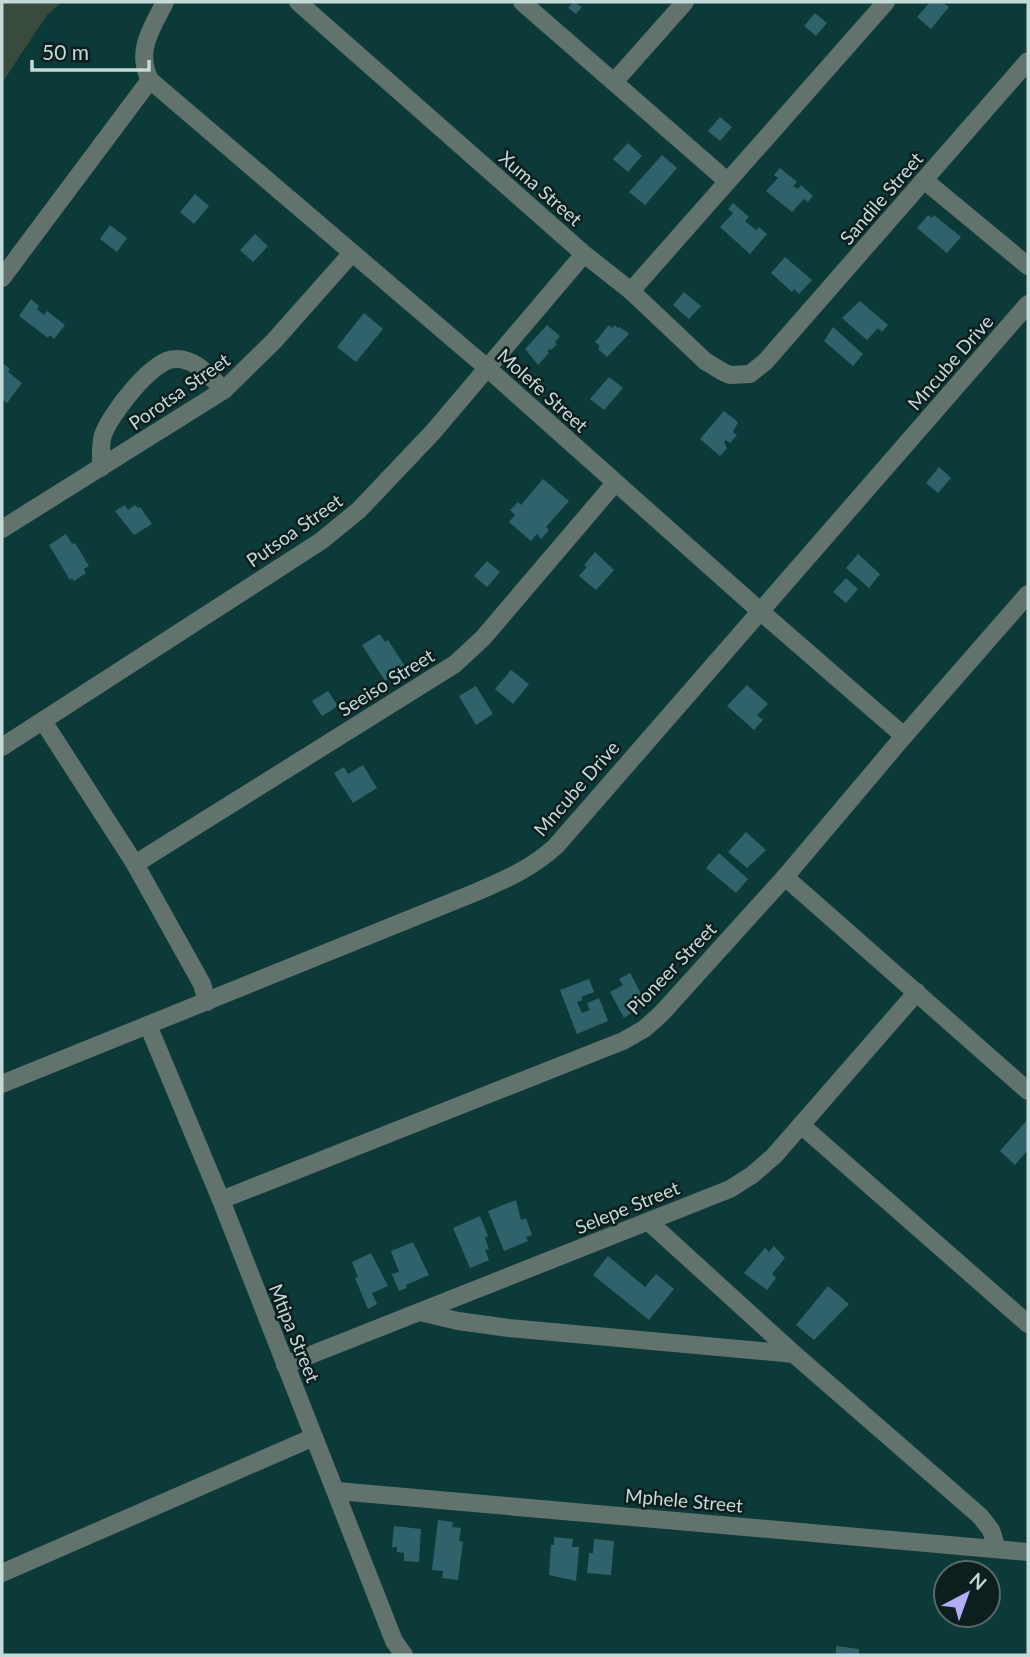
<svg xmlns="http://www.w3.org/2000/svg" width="1030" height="1657" font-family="Lato,sans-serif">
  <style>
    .green { fill: #384b3c }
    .building { fill: #30626b }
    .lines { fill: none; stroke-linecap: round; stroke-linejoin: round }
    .minor { stroke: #62726c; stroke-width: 18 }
    .labels { text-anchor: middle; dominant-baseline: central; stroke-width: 5; stroke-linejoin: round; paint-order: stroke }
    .street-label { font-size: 19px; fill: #c4dad8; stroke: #0c1e1d }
  </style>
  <rect width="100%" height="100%" fill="#0c3a38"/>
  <path class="green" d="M2,2h60l-15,13 -45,68z"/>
  <g class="building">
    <path d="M573,2l9,5 -6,7 -8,-6z"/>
    <path d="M930,2h12l7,5 -18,22 -14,-12z"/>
    <path d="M815,13l12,10 -11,13 -12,-10z"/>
    <path d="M720,117l12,10 -12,14 -12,-10z"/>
    <path d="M628,143l14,13 -14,16 -15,-13z"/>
    <path d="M662,155l15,13 -32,37 -16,-13z"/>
    <path d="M780,168l17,14 -4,4 5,3 3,-4 12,11 -5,6 -4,-3 -12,13 -26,-21 12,-13 -4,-3z"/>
    <path d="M195,194l14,12 -15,18 -14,-12z"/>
    <path d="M733,203l16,14 -4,4 11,9 3,-3 8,7 -17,20 -30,-27 13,-14 -5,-4z"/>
    <path d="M928,215l4,3 2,-3 27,22 -14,16 -30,-25z"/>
    <path d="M110,225l17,13 -10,14 -17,-13z"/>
    <path d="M255,234l13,12 -15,16 -13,-12z"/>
    <path d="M785,257l27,23 -13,14 -5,-5 -2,3 -21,-19z"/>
    <path d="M684,292l17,14 -12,13 -16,-14z"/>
    <path d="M31,299l8,7 -2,3 7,6 3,-4 18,14 -11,14 -4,-4 -2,3 -29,-22z"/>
    <path d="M860,301l28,24 -6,7 -4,-4 -11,12 -25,-22z"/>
    <path d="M364,313l19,16 -27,33 -19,-15z"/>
    <path d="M547,325l13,11 -5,6 2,2 -6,6 -2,-1 -2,3 2,1 -11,12 -13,-16z"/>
    <path d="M609,325l3,3 3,-3 3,3 2,-1 9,7 -22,23 -9,-8 2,-3 -5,-4z"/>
    <path d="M833,327l30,27 -10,12 -29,-25z"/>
    <path d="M2,363l8,6 -2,3 14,11 -15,20 -5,-4z"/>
    <path d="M609,377l14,11 -19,22 -14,-11z"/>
    <path d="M724,411l14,11 -5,10 4,3 -7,8 -4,-3 -2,2 3,6 -7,8 -20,-17z"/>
    <path d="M939,467l12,11 -13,15 -12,-10z"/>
    <path d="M543,479l26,22 -23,26 3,3 -8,9 -4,-5 -6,7 -22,-19 6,-7 -5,-5 8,-8 3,3z"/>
    <path d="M125,505l3,5 7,-5 3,3 2,-1 12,17 -18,11 -19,-24z"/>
    <path d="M66,534l6,10 3,-1 14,23 -5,3 2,4 -12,8 -2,-3 -2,2 -21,-35z"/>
    <path d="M595,552l19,18 -18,20 -17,-14 8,-9 -3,-2z"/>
    <path d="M858,554l22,20 -11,14 -23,-20z"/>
    <path d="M487,561l13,11 -13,15 -13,-11z"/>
    <path d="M846,578l12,11 -12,14 -13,-11z"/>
    <path d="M380,634l5,8 3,-2 18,28 -21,13 -23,-36z"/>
    <path d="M511,670l18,14 -16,20 -18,-15z"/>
    <path d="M747,685l21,19 -11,11 6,5 -9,10 -27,-24z"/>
    <path d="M476,686l17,28 -17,11 -17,-29z"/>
    <path d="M328,691l10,15 -16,10 -10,-15z"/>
    <path d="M363,765l14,23 -24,15 -19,-30 10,-6 4,7z"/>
    <path d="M746,832l20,18 -19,18 -19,-16z"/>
    <path d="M719,853l29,26 -12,14 -30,-25z"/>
    <path d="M630,973l16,30 -22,15 -14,-26 13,-7 -4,-6z"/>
    <path d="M589,979l5,13 -13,5 2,3 -6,2 5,11 8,-3 -3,-7 12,-5 9,23 -31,13 -17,-44z"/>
    <path d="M1028,1119v31l-13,15 -15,-14z"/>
    <path d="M516,1200l5,20 5,-2 6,17 -6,2 2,4 -24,10 -16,-40z"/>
    <path d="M480,1216l8,20 -3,2 4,11 -4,1 4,10 -19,8 -17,-40z"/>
    <path d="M413,1242l16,33 -23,10 1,3 -8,3 -7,-17 7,-2 -8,-21z"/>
    <path d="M774,1246l11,12 -13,16 4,4 -9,12 -23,-17 21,-25 4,4z"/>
    <path d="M371,1253l17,33 -16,7 5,11 -9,5 -13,-31 3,-1 -6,-15z"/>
    <path d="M608,1256l37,31 11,-13 18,15 -25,31 -56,-45z"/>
    <path d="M828,1286l21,18 -35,36 -18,-15z"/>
    <path d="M438,1520l15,2 -1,5 9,1 -2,13 4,1 -5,38 -16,-2 1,-7 -11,-1z"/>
    <path d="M394,1526l27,3 -2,33 -15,-1v-8l-7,-1v-5h-5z"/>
    <path d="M554,1537l19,2 -1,8h7l-3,34 -27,-6 2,-30h3z"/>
    <path d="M594,1539l20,2 -3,34 -24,-2 2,-20h4z"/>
    <path d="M836,1646l23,3v6h-23z"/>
  </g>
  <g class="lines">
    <g class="minor">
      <path d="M165,2c-13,26 -30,49 -15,78l336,287 274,244 144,125"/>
      <path d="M298,2l286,252 47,37 74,70 18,11 7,3 20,-1 15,-12 263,-301"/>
      <path d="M522,2l204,178"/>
      <path d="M614,82l71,-80"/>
      <path d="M924,180l104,86"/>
      <path d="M2,278l148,-198"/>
      <path d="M631,291l255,-289"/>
      <path d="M101,468c0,-10 -1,-23 2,-33 7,-20 49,-76 72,-76 21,-1 35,18 49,31"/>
      <path d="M2,529l222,-139 50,-49 78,-88"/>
      <path d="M43,721l92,143 67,120 5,18"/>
      <path d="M2,747l319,-206 38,-31 74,-78 151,-178"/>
      <path d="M135,864l320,-200 28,-26 132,-155"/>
      <path d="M785,877l243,214"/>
      <path d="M148,1025l73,175 173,441 10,14"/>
      <path d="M2,1084l472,-191c30,-13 57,-24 82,-47l472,-542"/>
      <path d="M801,1125l227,199"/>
      <path d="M221,1200l402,-159 21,-12 17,-15 124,-137 119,-141 124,-142"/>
      <path d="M649,1222l145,132 186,162 11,14 6,19"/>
      <path d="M420,1312l38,9 51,7 285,26"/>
      <path d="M285,1365l445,-176 22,-14 22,-19 143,-164"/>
      <path d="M337,1491l691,61"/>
      <path d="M2,1573l312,-136"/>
    </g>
  </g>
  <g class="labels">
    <g class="street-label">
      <text transform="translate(541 188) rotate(41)">Xuma Street</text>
      <text transform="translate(881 198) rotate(-49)">Sandile Street</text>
      <text transform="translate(950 362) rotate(-49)">Mncube Drive</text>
      <text transform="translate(543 390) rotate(42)">Molefe Street</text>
      <text transform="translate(179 391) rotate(-35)">Porotsa Street</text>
      <text transform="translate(294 530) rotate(-35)">Putsoa Street</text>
      <text transform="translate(386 682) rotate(-32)">Seeiso Street</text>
      <text transform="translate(576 788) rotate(-49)">Mncube Drive</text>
      <text transform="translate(671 968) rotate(-46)">Pioneer Street</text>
      <text transform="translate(627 1207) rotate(-22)">Selepe Street</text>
      <text transform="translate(295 1333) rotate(68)">Mtipa Street</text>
      <text transform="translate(684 1500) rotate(5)">Mphele Street</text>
    </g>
  </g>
  <rect width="1030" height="1657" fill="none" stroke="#c4dad8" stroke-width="7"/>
  <g transform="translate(967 1594) rotate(41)"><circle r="33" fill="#0c1e1d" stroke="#566968" stroke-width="2"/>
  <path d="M0-5L12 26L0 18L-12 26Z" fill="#b4acf9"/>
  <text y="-10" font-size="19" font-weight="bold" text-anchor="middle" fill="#c4dad8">N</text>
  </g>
  <path d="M32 60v10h117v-10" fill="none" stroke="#c4dad8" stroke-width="3.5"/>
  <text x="42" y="60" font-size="21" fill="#c4dad8" stroke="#0c1e1d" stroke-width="5" paint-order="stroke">50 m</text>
</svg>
